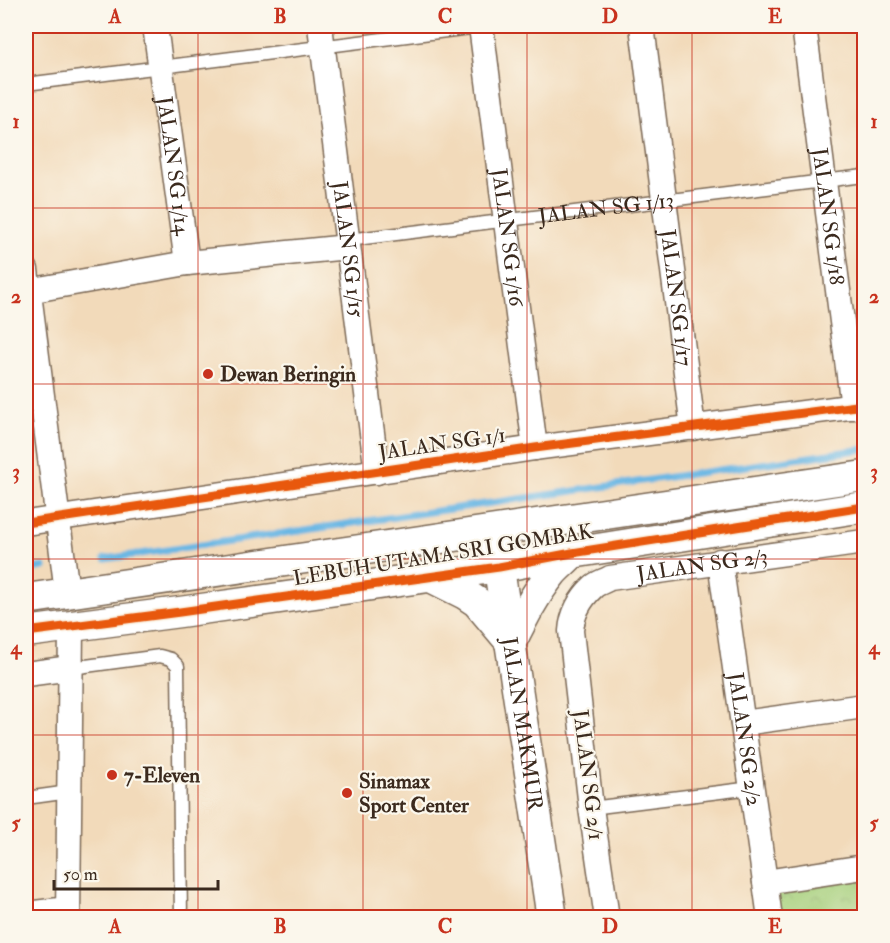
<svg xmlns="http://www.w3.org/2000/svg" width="890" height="943" font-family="'IM FELL Double Pica',serif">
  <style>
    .park { fill: url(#park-crowns); stroke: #707c4c; stroke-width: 1.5 }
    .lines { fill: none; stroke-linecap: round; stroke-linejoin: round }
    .stream { stroke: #6ab7e4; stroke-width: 7 }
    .service-casing { stroke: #7b6855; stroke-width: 15 }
    .minor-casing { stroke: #7b6855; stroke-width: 27 }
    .tertiary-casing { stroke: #7b6855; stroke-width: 33 }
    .service { stroke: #fff; stroke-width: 12 }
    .minor { stroke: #fff; stroke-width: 24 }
    .tertiary { stroke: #fff; stroke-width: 30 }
    .cycleway-casing { stroke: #fbf7ec; stroke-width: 13 }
    .cycleway { stroke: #e8590c; stroke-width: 9 }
    .grid { fill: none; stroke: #c8321e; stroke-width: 1.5; stroke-opacity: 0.55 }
    .poi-dot { fill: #c8321e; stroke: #fbf7ec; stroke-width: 2 }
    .labels { text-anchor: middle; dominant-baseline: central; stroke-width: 4.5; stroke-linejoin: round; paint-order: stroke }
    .street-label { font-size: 21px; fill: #3b2a1e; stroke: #fbf7ec }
    .poi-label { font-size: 21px; font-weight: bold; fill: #3b2a1e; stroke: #fbf7ec; text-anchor: start }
    .neatline { fill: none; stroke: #c8321e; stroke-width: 2 }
    .grid-label { font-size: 20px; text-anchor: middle; font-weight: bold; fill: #c8321e }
  </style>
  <defs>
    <pattern id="park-crowns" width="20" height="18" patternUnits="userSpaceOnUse" patternTransform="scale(1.5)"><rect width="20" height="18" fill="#a5cf7a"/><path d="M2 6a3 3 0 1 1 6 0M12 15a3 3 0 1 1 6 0" fill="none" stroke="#8fb269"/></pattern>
  </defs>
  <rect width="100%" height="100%" fill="#fbf7ec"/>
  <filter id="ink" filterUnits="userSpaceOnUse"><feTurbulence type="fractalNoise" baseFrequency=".0167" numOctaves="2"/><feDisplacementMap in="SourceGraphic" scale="12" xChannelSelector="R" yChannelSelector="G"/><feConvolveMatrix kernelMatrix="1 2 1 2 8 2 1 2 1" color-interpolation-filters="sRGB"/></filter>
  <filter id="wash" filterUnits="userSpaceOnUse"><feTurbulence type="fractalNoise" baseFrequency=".008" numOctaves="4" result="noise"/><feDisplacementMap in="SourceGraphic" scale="24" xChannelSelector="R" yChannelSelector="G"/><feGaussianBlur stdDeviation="1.35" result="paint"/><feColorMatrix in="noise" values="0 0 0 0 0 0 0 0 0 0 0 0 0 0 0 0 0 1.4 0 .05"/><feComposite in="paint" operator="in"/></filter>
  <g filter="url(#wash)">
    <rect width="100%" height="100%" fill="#f2daba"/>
    <path class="park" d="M864,867v50h-94l-5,-35z"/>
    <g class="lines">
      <g class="stream">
        <path d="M105,559l759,-110"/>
        <path d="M26,570l18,-3"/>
      </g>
    </g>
  </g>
  <g filter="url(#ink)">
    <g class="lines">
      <g class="service-casing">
        <g id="service">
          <path d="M26,84l460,-58"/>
          <path id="s1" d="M348,240l516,-64"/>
          <path d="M71,668l89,-12 11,3 7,7 3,252"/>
          <path d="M26,798l43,-6"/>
          <path d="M591,808l161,-20"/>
        </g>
      </g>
      <g class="minor-casing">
        <g id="minor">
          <path id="s2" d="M155,26l32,237"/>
          <path id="s3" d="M320,26l57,446"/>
          <path id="s4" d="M481,26l54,422"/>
          <path id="s5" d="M642,26l51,402"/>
          <path id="s6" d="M804,26l49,381"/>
          <path d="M26,270l41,322"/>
          <path d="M28,291l159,-28 161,-16"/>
          <path d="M26,523l509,-75 329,-43"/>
          <path id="s7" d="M720,561l50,357"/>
          <path d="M26,674l45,-6"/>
          <path d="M743,723l121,-17"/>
          <path d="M765,882l99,-15"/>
          <path d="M26,914l42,-5"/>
          <path d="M68,918l3,-292"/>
          <path id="s8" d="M607,918l-16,-110 -20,-177c1,-16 9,-32 22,-44 4,-4 12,-6 17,-9l254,-36"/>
        </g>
      </g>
      <g class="tertiary-casing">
        <g id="tertiary">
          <path id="s9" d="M496,549l56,369"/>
          <path d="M429,576l36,18 12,8 32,38"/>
          <path d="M26,599l838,-123"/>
          <path d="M26,632l154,-20 319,-45 73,-14 292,-46"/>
          <path d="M511,642c12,-24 24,-48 41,-69 6,-7 14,-13 20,-20"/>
        </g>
      </g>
      <use href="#service" class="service"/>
      <use href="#minor" class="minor"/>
      <use href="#tertiary" class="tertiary"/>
      <g class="cycleway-casing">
        <g id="cycleway">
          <path d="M26,523l509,-75 329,-43"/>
          <path d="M26,632l154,-20 319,-45 73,-14 292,-46"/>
        </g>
      </g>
      <use href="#cycleway" class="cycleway"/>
    </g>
  </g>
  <path class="grid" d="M198,26v892M363,26v892M527,26v892M692,26v892M26,208h838M26,384h838M26,559h838M26,735h838"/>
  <g class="poi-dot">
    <circle cx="208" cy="374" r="6"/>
    <circle cx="112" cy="775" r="6"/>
    <circle cx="347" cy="793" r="6"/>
  </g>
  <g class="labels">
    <g class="street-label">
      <text stroke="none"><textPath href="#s2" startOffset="141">JALAN SG 1/14</textPath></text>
      <text stroke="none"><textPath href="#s1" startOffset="260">JALAN SG 1/13</textPath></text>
      <text stroke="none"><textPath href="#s6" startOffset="192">JALAN SG 1/18</textPath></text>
      <text stroke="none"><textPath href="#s4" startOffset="213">JALAN SG 1/16</textPath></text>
      <text stroke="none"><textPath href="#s3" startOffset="225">JALAN SG 1/15</textPath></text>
      <text stroke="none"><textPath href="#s5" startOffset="274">JALAN SG 1/17</textPath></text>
      <text transform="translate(442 444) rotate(-8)">JALAN SG 1/1</text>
      <text transform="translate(443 555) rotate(-9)">LEBUH UTAMA SRI GOMBAK</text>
      <text stroke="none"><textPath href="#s8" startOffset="452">JALAN SG 2/3</textPath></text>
      <text stroke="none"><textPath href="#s9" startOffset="177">JALAN MAKMUR</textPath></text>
      <text stroke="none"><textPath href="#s7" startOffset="180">JALAN SG 2/2</textPath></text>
      <text transform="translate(588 775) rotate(83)">JALAN SG 2/1</text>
    </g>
    <g class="poi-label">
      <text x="220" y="374">Dewan Beringin</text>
      <text x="124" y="775">7-Eleven</text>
      <text x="359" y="781">Sinamax<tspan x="359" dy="24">Sport Center</tspan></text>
    </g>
  </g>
  <rect width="890" height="943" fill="none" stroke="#fbf7ec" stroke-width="66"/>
  <path d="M54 880v9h164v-9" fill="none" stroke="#3b2a1e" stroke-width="3"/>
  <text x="63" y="880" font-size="18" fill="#3b2a1e" stroke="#fbf7ec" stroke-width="4.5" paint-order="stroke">50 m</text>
  <rect x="33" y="33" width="824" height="877" class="neatline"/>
  <g class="grid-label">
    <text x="115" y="23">A</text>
    <text x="280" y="23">B</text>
    <text x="445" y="23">C</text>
    <text x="610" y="23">D</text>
    <text x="775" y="23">E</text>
    <text x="16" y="128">1</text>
    <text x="874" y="128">1</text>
    <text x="16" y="303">2</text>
    <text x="874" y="303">2</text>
    <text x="16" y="478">3</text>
    <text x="874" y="478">3</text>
    <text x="16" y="654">4</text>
    <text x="874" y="654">4</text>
    <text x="16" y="829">5</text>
    <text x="874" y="829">5</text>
    <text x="115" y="933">A</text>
    <text x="280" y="933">B</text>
    <text x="445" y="933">C</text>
    <text x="610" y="933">D</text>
    <text x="775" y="933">E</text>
  </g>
</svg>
